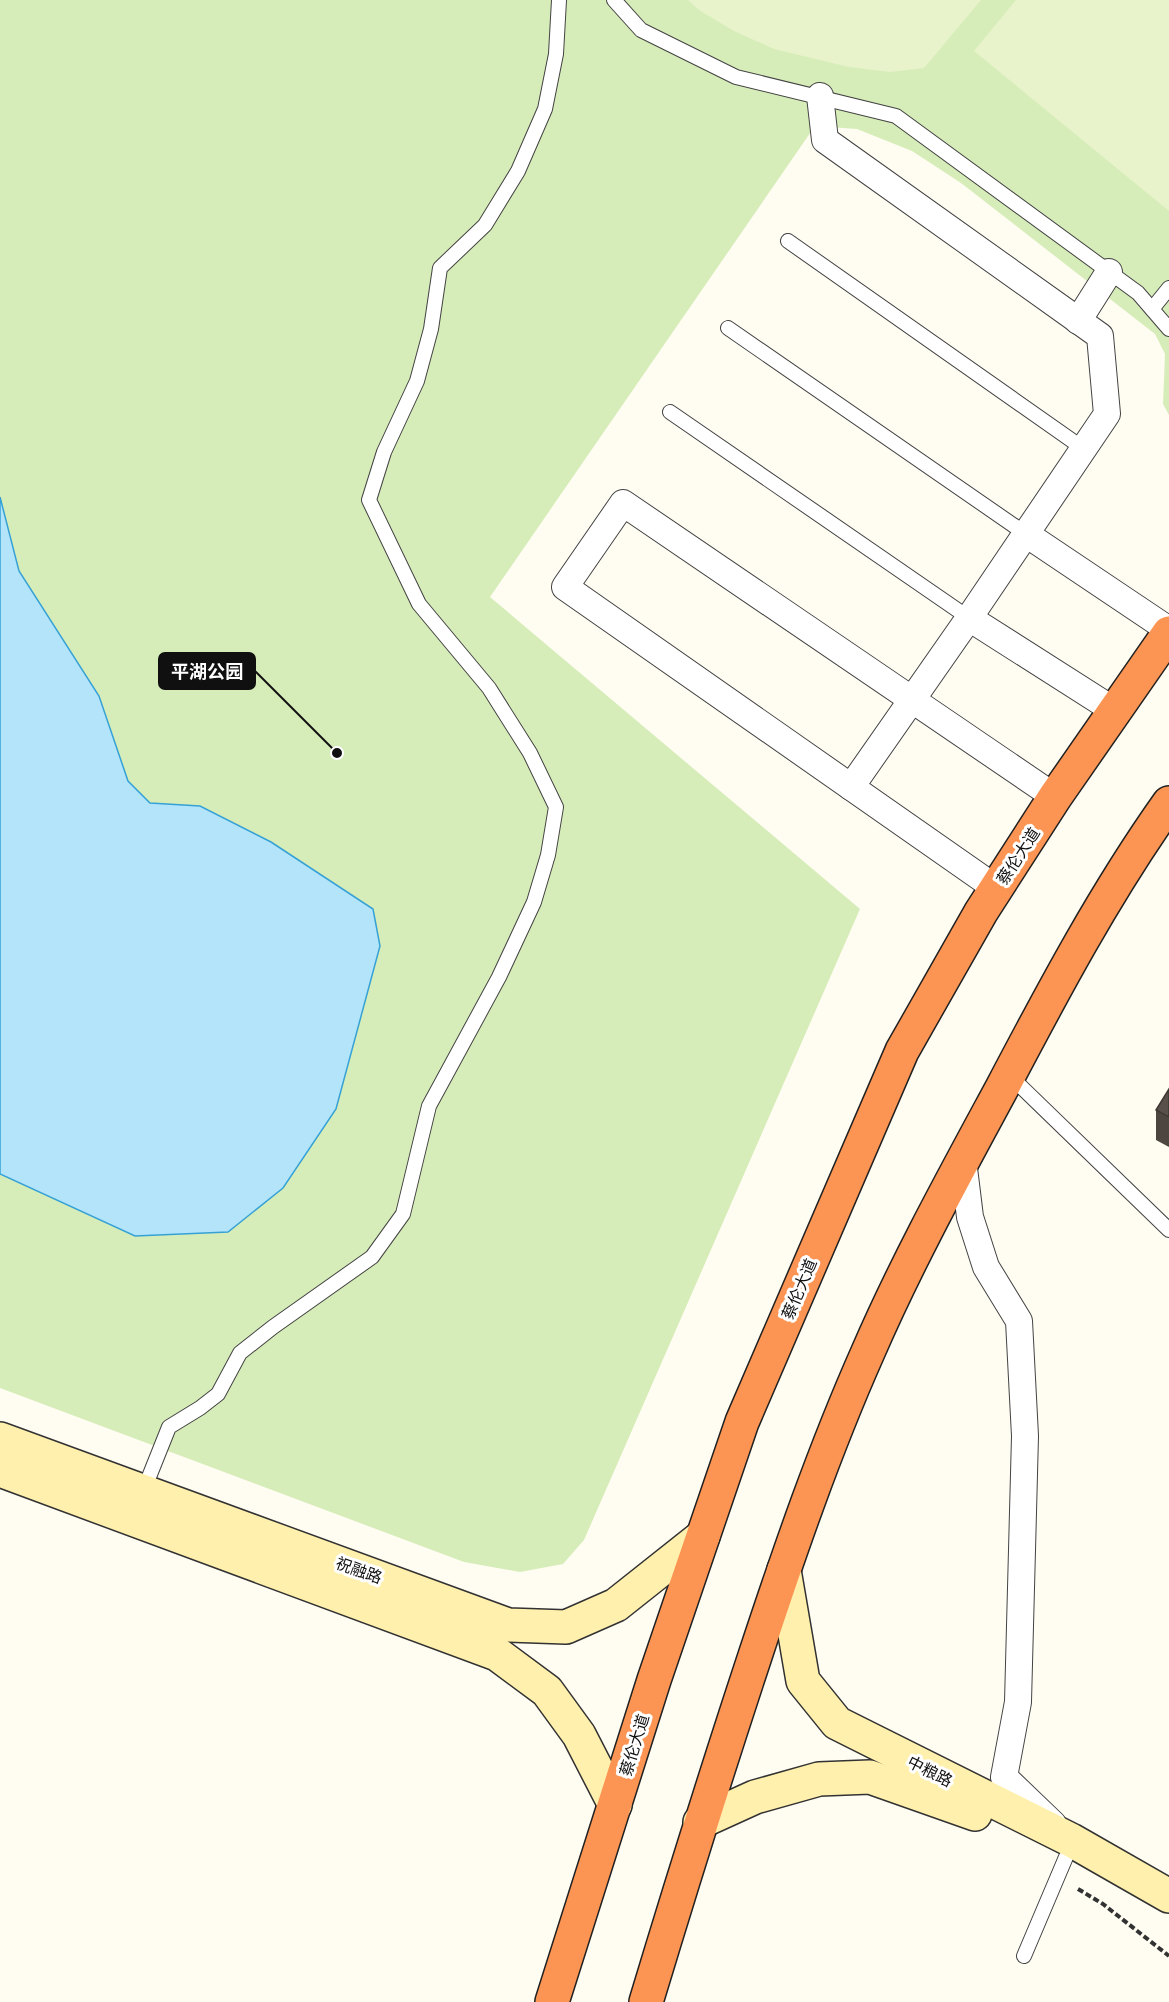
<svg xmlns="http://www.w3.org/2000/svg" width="1169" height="2002" font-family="Merriweather,'Noto Sans SC',serif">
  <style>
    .green { fill: #d7edb9 }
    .pitch { fill: #e8f3cb }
    .water { fill: #b3e4fa; stroke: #36a1d5; stroke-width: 1.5 }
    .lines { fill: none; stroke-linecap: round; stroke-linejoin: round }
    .lane-casing { stroke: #434343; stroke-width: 16 }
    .street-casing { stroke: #434343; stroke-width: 28 }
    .secondary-casing { stroke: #323232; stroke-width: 36 }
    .highway-casing { stroke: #212121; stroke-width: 36 }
    .path { stroke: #323232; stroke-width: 4; stroke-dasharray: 6 3; stroke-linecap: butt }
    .lane { stroke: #fff; stroke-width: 14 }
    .street { stroke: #fff; stroke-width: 26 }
    .secondary { stroke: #fff0ad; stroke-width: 33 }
    .highway { stroke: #fc9553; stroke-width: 33 }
    .wall { fill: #4d4540 }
    .building { fill: #59504b; stroke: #3e3834; stroke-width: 1.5 }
    .labels { text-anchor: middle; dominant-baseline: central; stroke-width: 6; stroke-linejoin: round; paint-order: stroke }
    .street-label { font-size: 16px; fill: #101010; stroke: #fff }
    .leader { fill: none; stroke: #101010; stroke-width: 2 }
    .callout-dot { fill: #101010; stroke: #fff; stroke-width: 2 }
    .callout { fill: #101010; stroke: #101010; stroke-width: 2 }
    .callout-label { font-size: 18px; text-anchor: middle; font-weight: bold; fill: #fff }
  </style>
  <rect width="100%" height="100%" fill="#fffcf2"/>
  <path class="green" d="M0,0h1169v415l-6,-11 2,-50 -10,-20 -194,-151 -49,-32 -55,-22 -42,-3 -325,471 370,312 -276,631 -21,24 -43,8 -56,-10 -464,-174z"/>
  <g class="pitch">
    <path d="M688,0h293l-57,68 -34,4 -41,-5 -75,-18 -40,-18 -35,-21z"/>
    <path d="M1016,0h153v211l-195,-160z"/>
  </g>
  <path class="water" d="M0,497l19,74 80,125 29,85 22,22 50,3 71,36 102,67 7,37 -44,163 -53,79 -55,44 -93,4 -135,-62z"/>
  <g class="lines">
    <g class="lane-casing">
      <g id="lane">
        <path d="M614,0l27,30 95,47 160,39 242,177 31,36"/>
        <path d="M788,241l296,208"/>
        <path d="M1152,309l17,-21"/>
        <path d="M728,328l298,206"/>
        <path d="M670,412l299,206"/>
        <path d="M1009,1075l160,155"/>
        <path d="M143,1492l26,-65 31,-19 18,-14 22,-41 33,-26 99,-70 31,-43 26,-108 70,-129 35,-75 14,-47 8,-48 -26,-54 -41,-65 -70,-84 -50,-104 15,-48 33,-71 14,-52 9,-61 45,-43 33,-54 27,-62 11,-55 3,-54"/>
        <path d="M1024,1956l42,-99"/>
      </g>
    </g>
    <g class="street-casing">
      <g id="street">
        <path d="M820,96l5,44 275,196 7,78 -138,204 -118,169"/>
        <path d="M1078,321l31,-49"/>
        <path d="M1026,534l143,96"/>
        <path d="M969,618l146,93"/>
        <path d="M997,889l-432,-302 58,-84 432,294"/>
        <path d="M963,1160l7,57 16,50 33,54 6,115 -7,266 -14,75 49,47"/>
      </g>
    </g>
    <g class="secondary-casing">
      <g id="secondary">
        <path d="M0,1439l508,186 58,2 50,-22 87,-69"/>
        <path d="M0,1470l497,184 50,37 32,44 36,70"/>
        <path d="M784,1570l19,111 34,42 234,117 98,56"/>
        <path d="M700,1822l55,-25 64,-18 51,-2 105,37"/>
      </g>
    </g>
    <g class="highway-casing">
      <g id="highway">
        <path d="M552,2002l102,-322 88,-258 160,-371 79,-139 74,-115 114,-164"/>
        <path d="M646,2002c35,-116 71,-231 109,-346 34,-103 69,-205 113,-304 39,-90 87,-177 134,-264 51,-97 103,-195 167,-285"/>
      </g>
    </g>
    <path class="path" d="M1078,1889l25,15 66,52"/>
    <use href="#lane" class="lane"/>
    <use href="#street" class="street"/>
    <use href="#secondary" class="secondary"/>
    <use href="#highway" class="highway"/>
  </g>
  <path class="wall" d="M1169,1089v58l-13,-7v-30z"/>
  <path class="building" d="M1169,1089v28l-13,-7z"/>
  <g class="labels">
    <g class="street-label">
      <text transform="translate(1018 856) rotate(-57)">蔡伦大道</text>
      <text transform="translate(799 1289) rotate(-67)">蔡伦大道</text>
      <text transform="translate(359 1570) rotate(20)">祝融路</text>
      <text transform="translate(634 1745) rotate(-73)">蔡伦大道</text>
      <text transform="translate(930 1771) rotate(27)">中粮路</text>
    </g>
  </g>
  <path class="leader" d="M337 753L255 671"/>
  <circle class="callout-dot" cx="337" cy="753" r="6"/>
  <rect class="callout" x="159" y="653" width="96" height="36" rx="6"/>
  <g class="callout-label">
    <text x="207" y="678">平湖公园</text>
  </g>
</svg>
